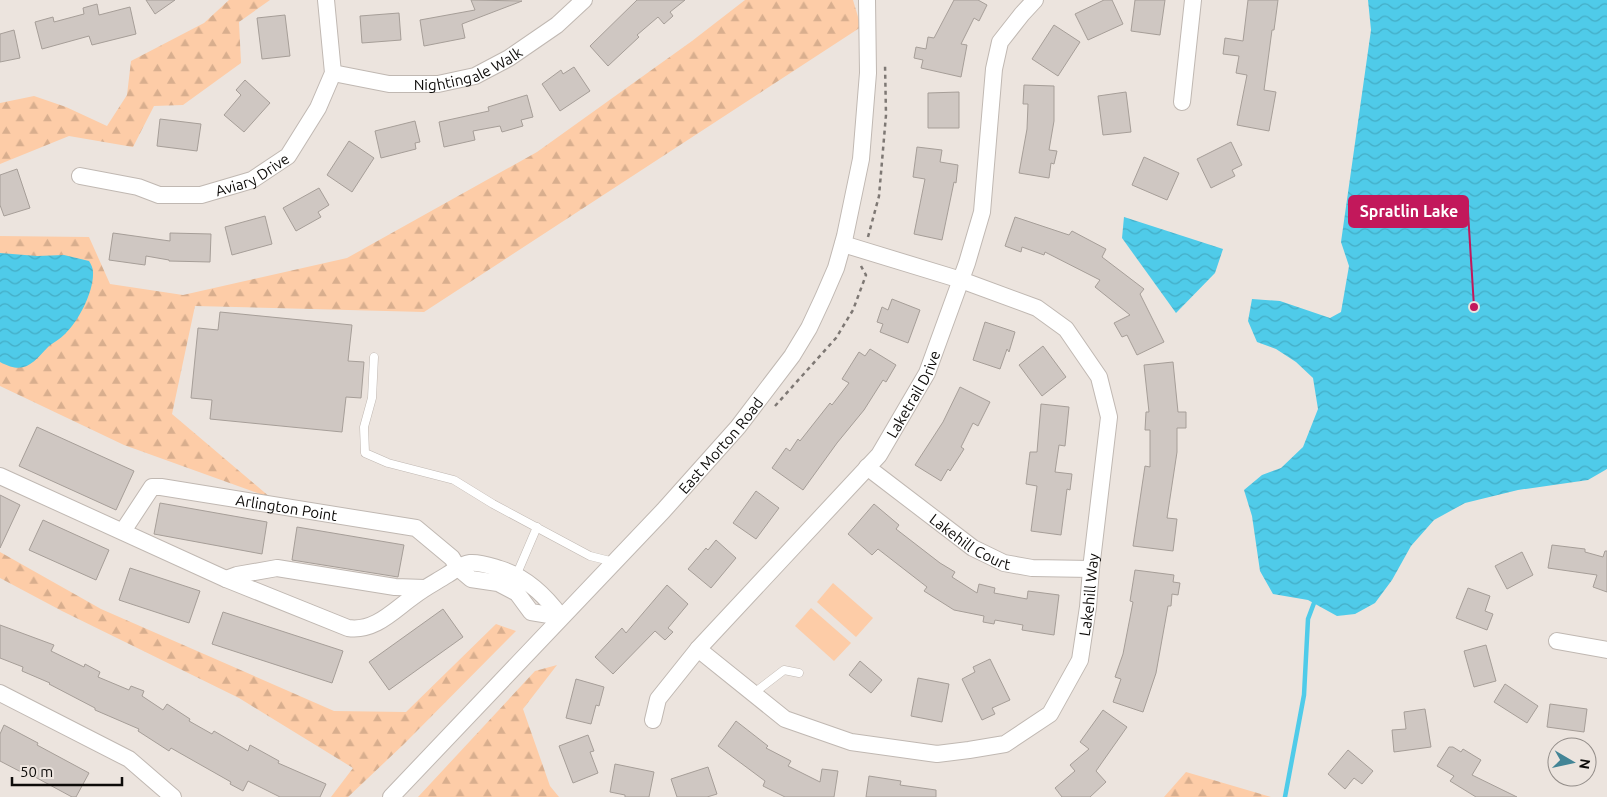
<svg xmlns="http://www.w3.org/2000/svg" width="1607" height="797" font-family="Ubuntu,sans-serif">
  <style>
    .forest { fill: url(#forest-firs) }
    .green { fill: #fdcca7 }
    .water { fill: url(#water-waves) }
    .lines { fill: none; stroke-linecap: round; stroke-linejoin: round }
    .stream { stroke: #4fcbe9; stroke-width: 4.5 }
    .building { fill: #cfc7c2; stroke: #a69e98 }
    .lane-casing { stroke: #c0b8b2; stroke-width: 9 }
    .street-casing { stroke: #c0b8b2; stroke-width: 18 }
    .path { stroke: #7e7874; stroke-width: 2.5; stroke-dasharray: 4 4; stroke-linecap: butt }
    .lane { stroke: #fff; stroke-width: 8 }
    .street { stroke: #fff; stroke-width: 16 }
    .labels { text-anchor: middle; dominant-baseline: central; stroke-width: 4; stroke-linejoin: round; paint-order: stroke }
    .street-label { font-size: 15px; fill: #0d0b09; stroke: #ece4de }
    .leader { fill: none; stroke: #c2185b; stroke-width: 2 }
    .callout-dot { fill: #c2185b; stroke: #ece4de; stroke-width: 2 }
    .callout { fill: #c2185b; stroke: #c2185b; stroke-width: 2 }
    .callout-label { font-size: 16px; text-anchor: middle; font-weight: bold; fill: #fff }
  </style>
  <defs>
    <pattern id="forest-firs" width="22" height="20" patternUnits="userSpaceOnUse" patternTransform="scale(1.25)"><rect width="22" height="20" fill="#fdcca7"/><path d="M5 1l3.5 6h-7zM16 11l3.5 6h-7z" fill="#d8ae8e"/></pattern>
    <pattern id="water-waves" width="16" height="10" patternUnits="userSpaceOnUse" patternTransform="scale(1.25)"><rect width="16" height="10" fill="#4fcbe9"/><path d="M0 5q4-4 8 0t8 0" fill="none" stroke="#44adc6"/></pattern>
  </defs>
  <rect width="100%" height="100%" fill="#ece4de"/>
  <g class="forest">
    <path d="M229,0h41l-31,22 2,41 -58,42 -29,1 -21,41 -64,-11 -69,28v-61l34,-7 32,11 41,19 20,-31 4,-34 73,-38z"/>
    <path d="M745,0h108l8,27 -437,285 -229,-6 -23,108 99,84 -147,-53 -124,-59v-150l89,1 21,47 73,11 164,-37 190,-106 155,-111z"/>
    <path d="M0,552l101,57 233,102 72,1 90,-88 20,7 -112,113 -56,53h-17l22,-29 -114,-70 -177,-87 -62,-33z"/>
    <path d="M557,665l-34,44 27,77 9,11h-141l117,-126z"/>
    <path d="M1186,772l85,25h-107z"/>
  </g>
  <g class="green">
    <path d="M833,583l40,35 -17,19 -39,-35z"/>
    <path d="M811,608l40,35 -17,18 -39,-35z"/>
  </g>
  <g class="water">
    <path d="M1368,0h239v469l-19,11 -70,10 -53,13 -31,17 -23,26 -19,34 -17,23 -20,11 -18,2 -29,-16 -35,-6 -13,-23 -8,-55 -8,-26 18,-15 19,-7 22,-21 15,-38 -5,-31 -17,-16 -20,-13 -19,-7 -9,-21 4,-22 28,2 50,17 11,-6 8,-46 -8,-24 30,-212z"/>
    <path d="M1124,217l99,32 -8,24 -39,40 -54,-75z"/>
    <path d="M0,253l37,3 27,-1 25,6c2,3 4,7 4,11 1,19 -14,49 -28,62 -5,5 -11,8 -16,12 -16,16 -23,30 -49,16z"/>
  </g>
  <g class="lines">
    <path class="stream" d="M1285,797l19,-102 4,-76 6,-16"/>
  </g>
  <g class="building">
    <path d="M146,0h29l-20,14z"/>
    <path d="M471,0l51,1 -60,23 3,14 -41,8 -4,-26 55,-10z"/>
    <path d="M637,0h48l-15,12 3,4 -9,8 -6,-7 -21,18 2,2 -31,29 -18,-20z"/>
    <path d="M954,0h24l9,5 -8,16 -5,-3 -13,26 6,1 -6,32 -40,-9 2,-8 -9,-2 2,-11 10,2 2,-12 6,1z"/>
    <path d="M1104,0h8l11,24 -35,16 -13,-26z"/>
    <path d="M1135,0h30l-5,35 -29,-4z"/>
    <path d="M1248,0h30l-4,30h-2l-8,60 12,2 -7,39 -32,-6 10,-50 -11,-2 3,-17 -16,-2 2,-16 18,3z"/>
    <path d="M97,4l2,11 31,-8 6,27 -44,11 -3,-9 -47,13 -7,-27 18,-5 1,5 30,-8 -1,-6z"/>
    <path d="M399,13l2,27 -39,3 -2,-27z"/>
    <path d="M285,15l5,41 -28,3 -5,-41z"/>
    <path d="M1054,25l26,17 -22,34 -26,-17z"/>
    <path d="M14,30l6,28 -20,4v-28z"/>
    <path d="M574,67l16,24 -30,20 -18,-27 19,-14 2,4z"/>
    <path d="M245,80l25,23 -26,29 -20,-17 17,-20 -5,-5z"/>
    <path d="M1024,85l30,1v35l-5,29 8,1 -3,13 -3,-1 -2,15 -30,-5 8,-44 1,-25h-5z"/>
    <path d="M959,92v36h-31v-35z"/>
    <path d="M1126,92l5,40 -28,3 -5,-39z"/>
    <path d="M527,95l6,22 -12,3 2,6 -21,6 -2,-6 -27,5 2,9 -31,7 -5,-25 50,-11 -1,-4z"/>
    <path d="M160,119l41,5 -4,27 -40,-5z"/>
    <path d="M415,121l5,21 -5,1 1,6 -35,9 -6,-27z"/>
    <path d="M349,141l25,17 -22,34 -25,-17z"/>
    <path d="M1231,142l11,23 -10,5 3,6 -24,12 -14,-29z"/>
    <path d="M917,147l25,3 -2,12 18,3 -2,18 -2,-1 -12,58 -28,-6 11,-55 -12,-2z"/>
    <path d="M1144,157l35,16 -12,27 -35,-15z"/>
    <path d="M17,169l13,39 -26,8 -4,-11v-30z"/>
    <path d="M319,188l10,17 -11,7 3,5 -25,14 -13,-23z"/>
    <path d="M265,216l7,28 -40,11 -7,-28z"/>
    <path d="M1015,217l54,18 3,-4 34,18 -4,8 42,32 -4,5 24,48 -27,13 -10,-20 -5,2 -8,-14 16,-8 -35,-28 5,-7 -55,-28 -1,3 -22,-8 -1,5 -16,-6z"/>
    <path d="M113,233l57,8v-8l41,1 -1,28 -41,-1v-1l-23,-4 -1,9 -36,-5z"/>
    <path d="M892,299l28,11 -12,33 -28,-11 3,-8 -6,-2 5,-15 6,3z"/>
    <path d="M220,312l132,13 -4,36 16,1 -3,36 -15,-1 -4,35 -132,-13 2,-19 -21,-2 7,-70 20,2z"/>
    <path d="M985,322l30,10 -6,20 -2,-3 -7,20 -27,-9z"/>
    <path d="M1043,346l23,31 -24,19 -23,-31z"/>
    <path d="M870,349l26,16 -10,17 -3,-2 -19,30 -27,33 -34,47 -31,-22 14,-20 4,3 8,-12 2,2 30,-38 2,2 17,-22 -7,-4 17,-27 6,4z"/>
    <path d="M1173,362l5,50h8v16h-9v24l-10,66 10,1 -4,32 -40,-5 12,-80 5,1v-37h-5l1,-18h3l-5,-47z"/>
    <path d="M960,387l30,15 -12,24 -5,-3 -12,24 3,2 -14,22 -2,-2 -7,12 -26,-16 28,-43z"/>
    <path d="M1041,404l28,3 -4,39 -6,-1 -4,27 17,2 -2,16 -3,-1 -6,46 -30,-4 6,-45 -11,-2 4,-32h7z"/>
    <path d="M37,427l97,44 -18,39 -97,-44z"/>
    <path d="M756,491l23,17 -23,31 -23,-16z"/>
    <path d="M0,495l20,10 -20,43z"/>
    <path d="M160,503l107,19 -5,32 -108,-20z"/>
    <path d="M874,504l25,21 -3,4 44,34 15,9 -3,5 25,16 2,-9 16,4 -1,5 33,6 1,-8 31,4 -5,40 -32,-5 1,-5 -28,-5 -1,4 -11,-2 1,-6 -30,-6 -30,-19 3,-4 -49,-38 -6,6 -24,-21z"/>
    <path d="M43,520l66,30 -13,30 -67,-30z"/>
    <path d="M297,527l107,18 -6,32 -106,-17z"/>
    <path d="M716,540l20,18 -25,30 -23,-19 18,-21 2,2z"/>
    <path d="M1552,545l33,4v3l18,5 2,-6h2v41l-14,-5 4,-12 -49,-7z"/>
    <path d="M1522,552l11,23 -26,14 -12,-23z"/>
    <path d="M130,568l70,23 -11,32 -70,-23z"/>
    <path d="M1135,570l39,5 -1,7 7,1 -2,12 -6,-1 -1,12h-3l-12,67 -13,39 -30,-10 8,-23 -6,-2 8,-23 10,-52 -3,-1z"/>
    <path d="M667,585l21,19 -20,24 5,4 -8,8 -10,-9 -42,43 -18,-17 27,-29 4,5z"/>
    <path d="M1468,588l22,8 -5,15 8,3 -6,16 -31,-12z"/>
    <path d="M443,609l20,28 -74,53 -20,-28z"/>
    <path d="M223,612l120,39 -11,32 -120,-39z"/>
    <path d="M0,625l54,20 -3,6 33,16 1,-3 15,8 -2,5 31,13 2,-4 13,5 -2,5 21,14 4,-6 23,15 -1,2 23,13 2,-3 34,20 2,-6 29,16 -1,2 48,21 -6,13h-40l-32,-16 -5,10 -13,-7 1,-2 -60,-34 -2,3 -31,-20 1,-2 -44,-19v-2l-46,-24 1,-1 -28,-12 1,-4 -23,-9z"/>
    <path d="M1486,645l10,36 -22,6 -10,-36z"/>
    <path d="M990,659l20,41 -18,8 3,6 -13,6 -20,-41 13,-7 -2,-5z"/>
    <path d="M860,661l22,19 -11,13 -22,-18z"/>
    <path d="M918,678l31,6 -7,38 -31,-6z"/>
    <path d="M576,679l28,8 -5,19 -3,-1 -5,19 -25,-6z"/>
    <path d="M1505,684l33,22 -11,17 -33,-21z"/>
    <path d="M1550,704l37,5 -3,23 -37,-5z"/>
    <path d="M1425,709l6,38 -37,5 -2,-22 14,-1 -2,-17z"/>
    <path d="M1103,710l24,17 -31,44 10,11 -16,15h-28l-7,-9 20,-17 -5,-6 19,-16 -9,-7z"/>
    <path d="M736,721l32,25 -2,2 25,13 -3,5 32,16 2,-13 16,2 -4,26h-49l-22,-11 2,-5 -47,-35z"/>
    <path d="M4,725l34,18 -1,2 52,28 -13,24h-4l-48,-26 -1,2 -23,-12v-27z"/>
    <path d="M588,735l6,16 -4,1 8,21 -25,10 -14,-37z"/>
    <path d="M1449,747h4l8,5 2,-3 18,11 -9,15 45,22h-41l-26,-16 4,-5 -17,-10z"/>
    <path d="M1348,750l25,21 -11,13 -8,-6 -9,11 -17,-15z"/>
    <path d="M615,764l39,8 -5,25h-24v-2l-15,-3z"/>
    <path d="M708,767l9,27 -10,3h-30l-6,-18z"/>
    <path d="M869,776l32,5 -1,4 36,5v7h-70z"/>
  </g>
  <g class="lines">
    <g class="lane-casing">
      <g id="lane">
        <path d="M374,357l-2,41 -8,29 1,26 23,10 66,17 39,24 97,52 24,6"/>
        <path d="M516,576l21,-49"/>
        <path d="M754,693l30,-23 15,3"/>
      </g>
    </g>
    <g class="street-casing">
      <g id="street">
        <path id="s1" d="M333,73l56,11h49l37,-8 34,-18 48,-33 27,-25"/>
        <path d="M1182,102l11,-102"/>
        <path id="s2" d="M80,176l58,11 21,8h42l51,-15 36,-24 30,-48 15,-35 -7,-73"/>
        <path id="s3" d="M867,467l106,81 31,15 28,5 59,1"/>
        <path d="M0,476l226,103 122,49c27,4 46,-18 66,-32 10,-8 22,-14 33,-21 7,-4 14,-11 23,-12 10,-1 20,3 30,6 26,8 45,26 61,48"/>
        <path id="s4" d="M123,531l29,-44h9l255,41 36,30 6,10 13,11 27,4 19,10 14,19 30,5"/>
        <path d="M226,579l11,-4 40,-7 118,19 30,1"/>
        <path d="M1557,641l50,9"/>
        <path id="s5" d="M698,649l87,70 66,23 86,12 32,-4 36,-6 45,-30 30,-54 8,-53 3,-38 18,-152 -10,-40 -33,-48 -29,-21 -76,-28 -118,-36"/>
        <path d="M0,693l129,66 44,38"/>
        <path id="s6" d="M653,720l5,-21 40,-50 181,-194 48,-82 40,-110 15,-51 12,-143 6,-27 22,-28 13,-14"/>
        <path id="s7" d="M391,797l272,-286 75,-84 54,-71 17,-28 14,-30 13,-30 9,-32 16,-77 7,-86 -1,-73"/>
      </g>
    </g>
    <g class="path">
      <path d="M868,237l11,-41 7,-81 -1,-51"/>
      <path d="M775,406l61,-68 17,-28 13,-35 -5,-9"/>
    </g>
    <use href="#lane" class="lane"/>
    <use href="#street" class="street"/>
  </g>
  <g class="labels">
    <g class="street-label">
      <text stroke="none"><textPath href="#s1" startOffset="139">Nightingale Walk</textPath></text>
      <text stroke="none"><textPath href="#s2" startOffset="179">Aviary Drive</textPath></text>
      <text stroke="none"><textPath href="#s6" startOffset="421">Laketrail Drive</textPath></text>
      <text stroke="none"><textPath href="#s7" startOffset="482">East Morton Road</textPath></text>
      <text stroke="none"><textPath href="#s4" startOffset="189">Arlington Point</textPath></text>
      <text stroke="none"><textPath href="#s3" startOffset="128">Lakehill Court</textPath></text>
      <text stroke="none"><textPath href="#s5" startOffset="519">Lakehill Way</textPath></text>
    </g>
  </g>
  <path class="leader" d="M1474 307L1468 212"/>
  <circle class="callout-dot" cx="1474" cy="307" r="5"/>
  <rect class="callout" x="1349" y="196" width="119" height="31" rx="5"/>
  <g class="callout-label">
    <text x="1409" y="217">Spratlin Lake</text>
  </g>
  <g transform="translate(1572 762) rotate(99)"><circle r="24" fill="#ece4de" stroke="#938d89"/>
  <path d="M0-4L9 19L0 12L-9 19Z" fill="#438596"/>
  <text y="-8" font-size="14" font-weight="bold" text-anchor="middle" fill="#0d0b09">N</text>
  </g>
  <path d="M12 777v8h110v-8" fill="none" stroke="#0d0b09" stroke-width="2.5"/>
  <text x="20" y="777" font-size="15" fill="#0d0b09" stroke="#ece4de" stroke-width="4" paint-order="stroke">50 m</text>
</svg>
